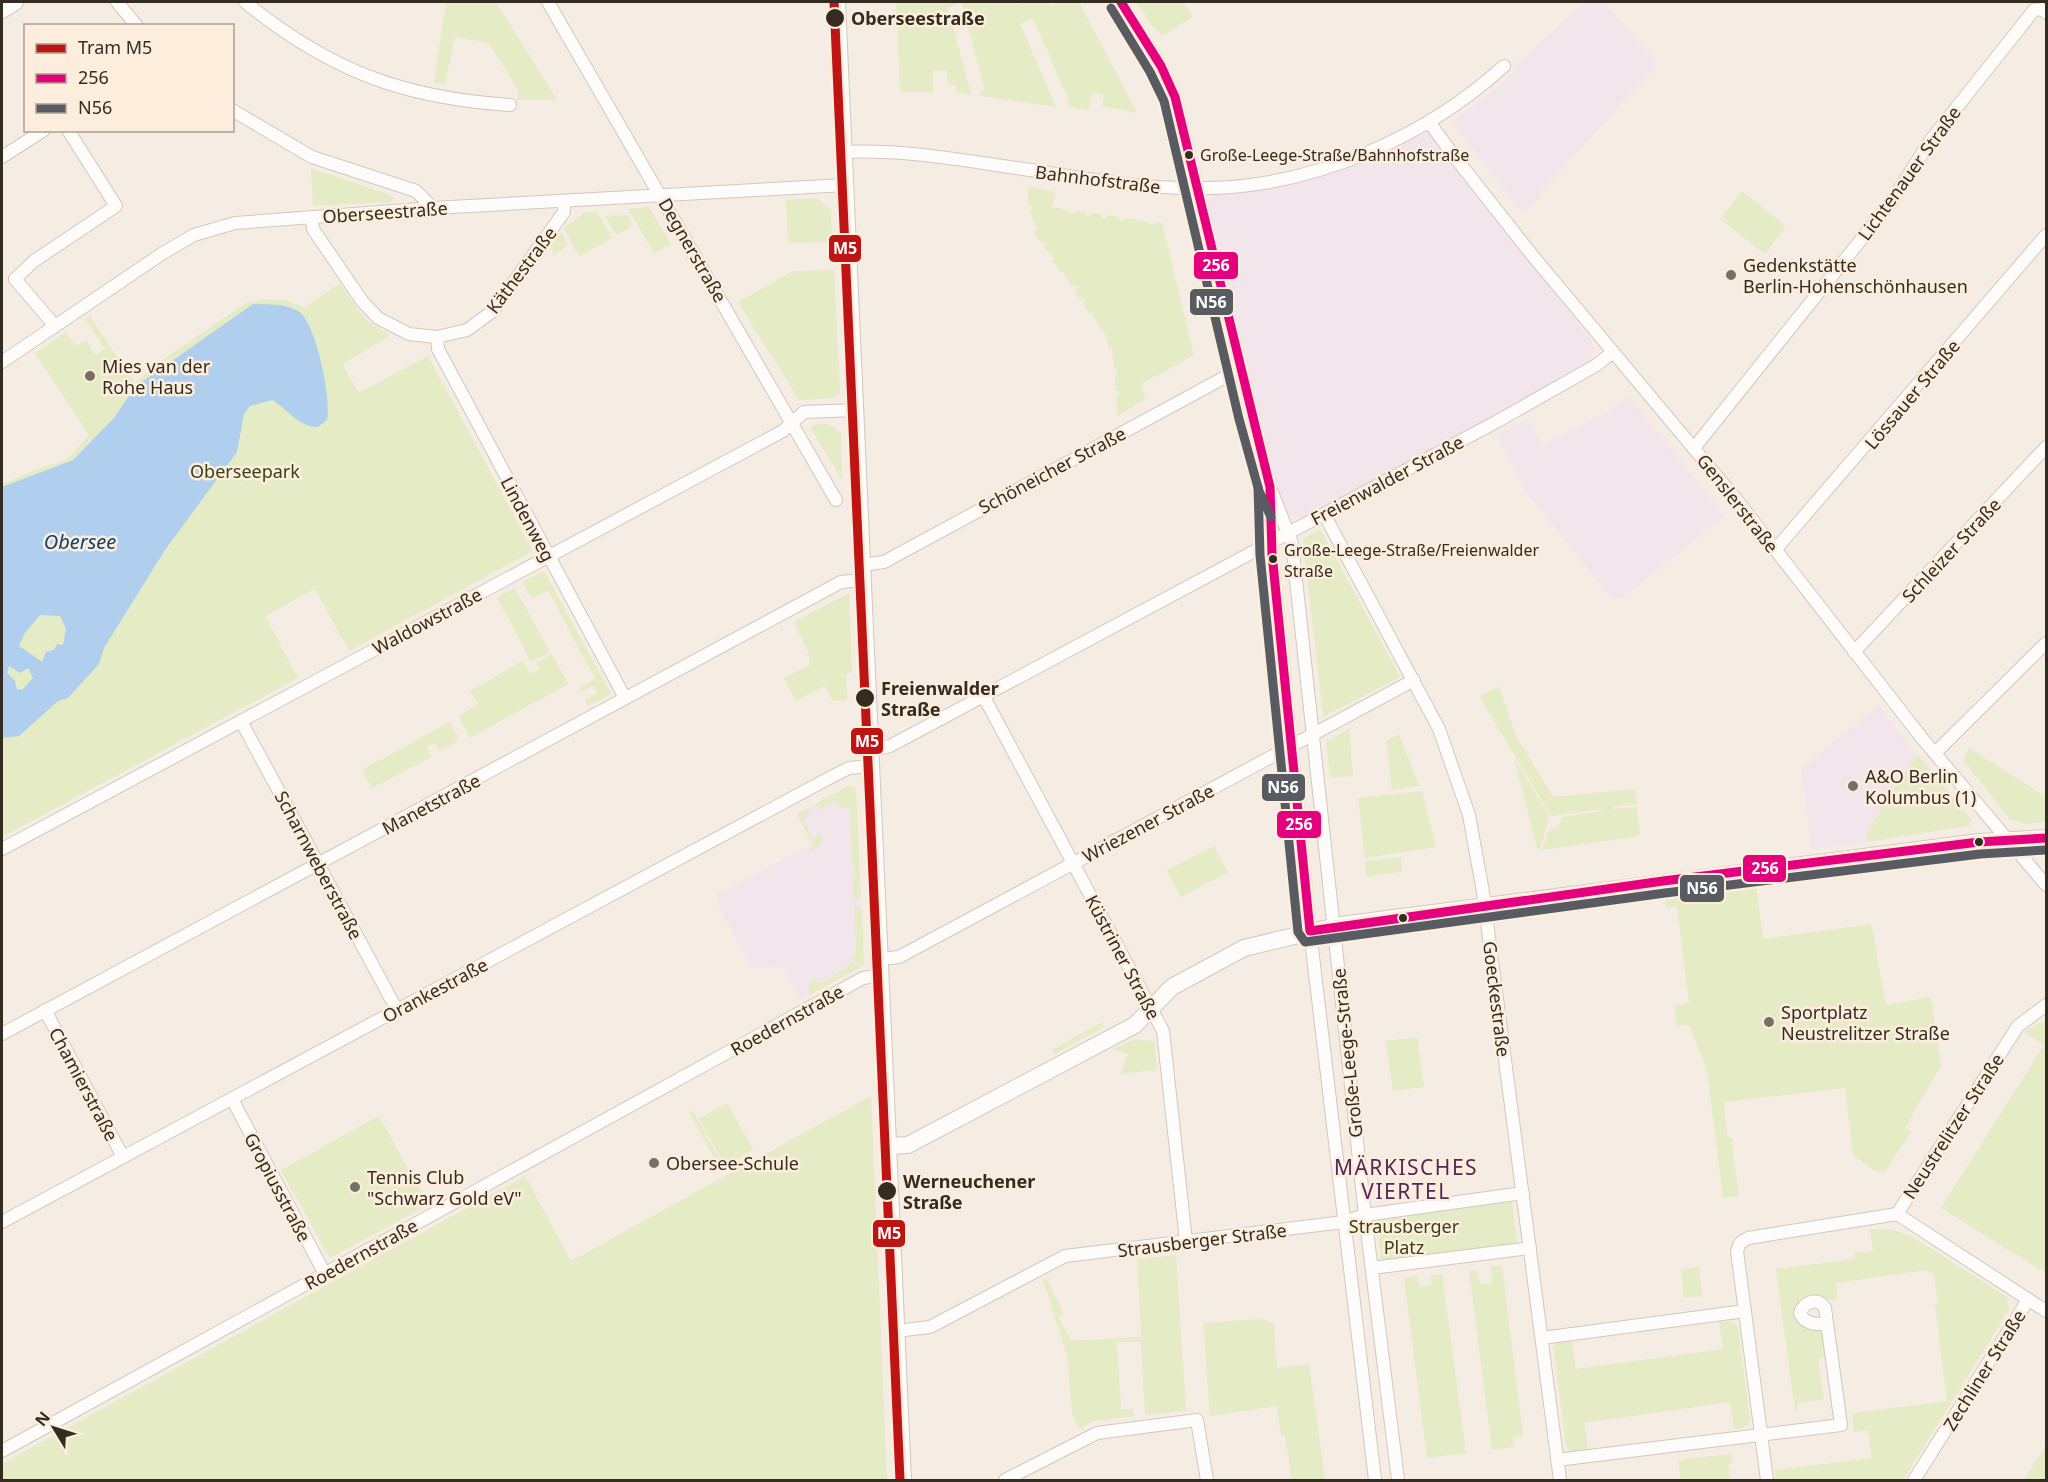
<svg xmlns="http://www.w3.org/2000/svg" width="2048" height="1482" font-family="'Noto Sans',sans-serif">
  <style>
    .commercial { fill: #f2e5eb }
    .green { fill: #e4ebc5 }
    .water { fill: #b0cfee; fill-rule: evenodd }
    .lines { fill: none; stroke-linecap: round; stroke-linejoin: round }
    .street-casing { stroke: #d1c8bf; stroke-width: 14 }
    .secondary-casing { stroke: #d1c8bf; stroke-width: 18 }
    .street { stroke: #fefcfb; stroke-width: 12 }
    .secondary { stroke: #fefcfb; stroke-width: 16 }
    .bus-1-casing { stroke: #fceddc; stroke-width: 14 }
    .bus-2-casing { stroke: #fceddc; stroke-width: 14 }
    .bus-1 { stroke: #e5007d; stroke-width: 9 }
    .bus-2 { stroke: #595b62; stroke-width: 9 }
    .tram-1-casing { stroke: #fceddc; stroke-width: 14 }
    .tram-1 { stroke: #be1414; stroke-width: 9 }
    .stop-dot { fill: #352c21; stroke: #fceddc; stroke-width: 2 }
    .poi-dot { fill: #786f65; stroke: #fceddc; stroke-width: 2 }
    .labels { text-anchor: middle; dominant-baseline: central; stroke-width: 5; stroke-linejoin: round; paint-order: stroke }
    .bus-label { font-size: 16px; fill: #352c21; stroke: #fceddc; text-anchor: start }
    .stop-label { font-size: 18px; font-weight: bold; fill: #352c21; stroke: #fceddc; text-anchor: start }
    .street-label { font-size: 18px; fill: #352c21; stroke: #fceddc }
    .poi-label { font-size: 18px; fill: #352c21; stroke: #fceddc; text-anchor: start }
    .park-label { font-size: 18px; fill: #364114; stroke: #fceddc }
    .water-label { font-size: 20px; font-style: italic; fill: #0e436e; stroke: #fceddc }
    .quarter-label { font-size: 21px; letter-spacing: 1.5px; fill: #54275b; stroke: #fceddc }
    .line-badge { stroke: #fceddc; stroke-width: 2 }
    .badge-label { font-size: 16px; text-anchor: middle; font-weight: bold; fill: #fff }
  </style>
  <rect width="100%" height="100%" fill="#f5ece3"/>
  <g class="commercial">
    <path d="M1585,2h18l55,62 -117,127 -1,7 -16,16 -69,-87 1,-8 40,-30 18,-18 -1,-3z"/>
    <path d="M1427,133l166,210 -1,16 -8,8 -281,151 -9,-1 -7,-6 -14,-31 -67,-278 7,-7 28,-4 136,-37z"/>
    <path d="M1628,396l96,120 -102,82h-11l-84,-105 -31,-57 31,-17 16,26 66,-34z"/>
    <path d="M1878,706l38,49 -47,73 -3,14 -54,7 -11,-80z"/>
    <path d="M836,800l3,7 11,1 4,93 7,-4 1,12 -7,-3 1,49 -6,1 12,10 -2,1 -11,-8 1,6 -31,19 -4,-6 -7,14 2,3 -9,5 -19,-33 -30,1 -33,-61 -1,-13 93,-49 1,-6 2,5 -4,6 8,-3 1,-12 -7,4 -9,-20 7,-4 -4,-6 10,-5 3,6z"/>
  </g>
  <g class="green">
    <path d="M446,2h50l61,98h-40l2,-5 -2,-7 -28,-45 -34,-6 -10,47 -11,-1z"/>
    <path d="M896,2h119l2,3 6,-3h25l3,4 7,-4h21l58,111 -35,-7 2,-11 -12,-2 -4,17 -19,-3v-6l-36,-83 -13,6 36,83 -75,-11 -1,-4 5,-1 -23,-88 -14,5 23,87 -14,-3 -1,-7 -8,-1 -1,-13h-14v21l-33,-1z"/>
    <path d="M1136,2h47l10,15 -31,19 -4,-6 -2,1z"/>
    <path d="M311,168l77,26 6,4 -4,4 -77,4z"/>
    <path d="M1028,187l28,5 -4,15 17,3v3l4,1 1,-3 12,1v4h4l1,-3 11,1 -1,4 5,1 1,-4 12,2v3l5,1 1,-3 11,1 2,4 3,-3 12,5 1,-3 8,1 32,132 -53,29 4,15 -28,17 -1,-19 3,-1v-5h-3l-1,-17 3,-1 -1,-5h-3l-2,-21 -3,1 -6,-19 -2,1 -9,-18 -2,2 -7,-10 3,-2 -3,-4 -3,2 -6,-9 7,-6 -10,1 -8,-15 -2,1 -8,-11 2,-2 -12,-12 2,-2 -2,-4 -3,1 -6,-11 3,-1 -7,-19 2,-1v-5h-4z"/>
    <path d="M1742,191l44,35 -21,28 -45,-35z"/>
    <path d="M816,198l15,11 1,33 -44,1 -2,-43z"/>
    <path d="M649,207l22,37 -17,9 -26,-44z"/>
    <path d="M585,212h12l15,26 -33,18 -15,-28z"/>
    <path d="M628,215l4,12 -15,8 -12,-19z"/>
    <path d="M561,232l7,14 -14,9 -4,-8z"/>
    <path d="M834,270l6,123 -7,5 -34,2 -61,-98 55,-31z"/>
    <path d="M340,284l25,35 25,17 -48,28 17,29 69,-37 105,195 -184,100 -34,-62 -50,27 33,62 -296,159v-353l38,-16 27,-8 22,-25 -54,-82 31,-21 10,14 10,-6 9,15 10,-6 -20,-30 5,-3 45,67 20,-18 91,-62 22,-4 20,2 16,6z"/>
    <path d="M828,424l13,9 1,47 -31,-52 1,-3z"/>
    <path d="M1320,529l80,148 -77,40 -20,-178z"/>
    <path d="M544,571l67,123 -23,12 -3,-6 12,-7 -4,-8 -12,7 -2,-4 16,-9 -47,-89 -17,9 -9,-17z"/>
    <path d="M515,588l35,64 -19,10 -34,-65z"/>
    <path d="M849,593l3,78 -6,4 1,25 -14,1 -8,-15 -29,15 -12,-23 25,-13v-12l-15,-31z"/>
    <path d="M552,654l16,30 -98,54 -11,-22 19,-12 -8,-13 53,-30 8,13 9,-5 -4,-6z"/>
    <path d="M1499,687l16,47 38,63 82,-8 2,15 -24,3 -2,2 26,-2 3,29 -98,14 6,-19 11,-6 3,-8 42,-6 -3,-2 -50,7 -72,-120z"/>
    <path d="M450,722l8,15 -3,6 -15,8 -5,-8 -8,4 4,10 -59,31 -10,-18z"/>
    <path d="M1349,729l4,47 -23,2 -4,-36z"/>
    <path d="M1399,734l20,52 -27,4 -6,-49z"/>
    <path d="M1969,748l77,49v25l-21,2 -15,-5 -47,-59z"/>
    <path d="M1917,754l55,66 -4,6 -102,16 3,-14z"/>
    <path d="M1514,758l35,58 -9,33h-3z"/>
    <path d="M850,785l6,4 5,108 -7,4 -4,-93h-9l-5,-8 -17,10 -3,-6z"/>
    <path d="M1422,791l14,56 -71,11 -7,-60z"/>
    <path d="M806,809l4,6 -7,4 9,19 8,-3 2,6 -4,6 -8,4 4,-7 -4,-4 -13,-27z"/>
    <path d="M1214,846l14,27 -47,24 -14,-27z"/>
    <path d="M1401,857l1,15 -36,4 -1,-15z"/>
    <path d="M1756,885l7,54 108,-15 15,81 45,-8 10,68 -36,63 6,4 -26,40 -10,-1 -22,-16 -8,-67 -121,14 3,34 7,4 -2,5 7,51 -16,2 -16,-129 -18,-44 -12,1 -3,-21 15,-2 -12,-96 -11,1 -1,-12z"/>
    <path d="M855,906l7,3 2,55 -2,2 -13,-10 7,-1z"/>
    <path d="M848,959l12,8 -50,28 -2,-8 5,-9 7,6 30,-19z"/>
    <path d="M1102,1022l2,5 -50,27 -2,-4z"/>
    <path d="M2046,1022v251l-105,-65 103,-163 -20,-13 15,-9z"/>
    <path d="M1417,1037l7,50 -31,4 -7,-50z"/>
    <path d="M1133,1040l21,1 3,29 -37,4 8,-20 -15,-5z"/>
    <path d="M871,1096l16,384h-885v-16l523,-288 46,85z"/>
    <path d="M727,1103l26,47 -28,16 -26,-47z"/>
    <path d="M692,1110l33,59 -3,2 -33,-59z"/>
    <path d="M379,1116l49,89 -98,53 -49,-88z"/>
    <path d="M1512,1202l5,41 -136,17 -5,-41z"/>
    <path d="M1870,1229h20l21,7 96,61 2,13 -106,170h-131v-2l4,-1 -1,-7 97,-12 -4,-28 -14,2 -2,-19 95,-12 -12,-97 3,-1 -4,-28 -7,-5 -91,13 1,16 -10,1 -4,-4 -21,4 -7,12c2,18 17,15 29,22l4,23 -10,2 6,41 -27,3v8h-2l-19,-142 79,-10 -1,-6 19,-2z"/>
    <path d="M1176,1255l10,156 -41,4 -4,-73h-24l4,67h13v7l-40,5 -15,8 -7,-16 -5,-58 -24,-75 3,-2 18,36 -5,3 12,24 70,-4 -4,-78z"/>
    <path d="M1502,1265l21,171 -10,1 1,10 -22,3 -23,-179 9,-1 2,14 12,-1 -1,-16z"/>
    <path d="M1699,1267l3,29 -18,2 -3,-29z"/>
    <path d="M1442,1274l24,179 -39,5 -23,-180 13,-2 2,11 13,-1 -1,-11z"/>
    <path d="M1262,1319l12,5 3,44 32,-4 16,116h-33l-7,-44h-4l-4,-30 -67,10 -7,-93z"/>
    <path d="M1731,1321l7,6 12,94 -6,7 -10,1 -4,-27 -146,21 4,26 -17,2 -5,-5 -13,-100 5,-3 14,-2 4,28 147,-20 -4,-27z"/>
    <path d="M2046,1445v35h-22l2,-3z"/>
    <path d="M1731,1454l2,9 -5,1 2,16h-49l-3,-20z"/>
  </g>
  <path class="water" d="M253,304c15,1 31,-1 45,7 18,10 34,90 29,109l-9,7c-20,0 -30,-18 -46,-27l-22,6 -6,8 -7,38 -72,98 -61,98 -5,16 -31,34 -10,3 -39,35 -17,2v-251l71,-27 41,-42 21,-31zM40,615l20,1 6,13 -3,16 -6,-1 -3,6 -8,2 -4,10 -23,-16 6,-13zM9,666l11,7 8,-5 5,10 -11,12 -5,-1 -2,-8 -8,-8z"/>
  <g class="lines">
    <g class="street-casing">
      <g id="street">
        <path d="M117,2l20,24"/>
        <path d="M245,2c84,68 157,96 265,103"/>
        <path d="M548,2l288,498"/>
        <path d="M1121,2l40,64 14,31 95,390 22,56 73,672 33,265"/>
        <path d="M232,110l80,47 104,34 17,17"/>
        <path d="M1429,122l25,34 78,99 204,244 185,238 125,148"/>
        <path d="M843,152c65,-3 130,10 194,19 56,9 114,19 171,17 107,-2 218,-51 296,-122"/>
        <path d="M2,157l42,-27"/>
        <path d="M312,218l1,11 49,72 16,17 31,16 28,3 30,-7 26,-19 71,-99v-10"/>
        <path d="M15,279l19,-18 82,-55 -48,-76"/>
        <path d="M15,279l40,47"/>
        <path d="M437,337l1,12 7,13 180,336"/>
        <path d="M2,362l161,-109 31,-18 41,-12 198,-15 412,-23"/>
        <path d="M1694,448l198,-247 38,-60 104,-131 8,-1 4,4"/>
        <path d="M1270,492l2,62 38,377 65,549"/>
        <path d="M1324,514l115,215 30,86 14,77 77,588"/>
        <path d="M1775,550l271,-315"/>
        <path d="M862,565l22,-3 343,-186 14,-4"/>
        <path d="M1854,652l192,-205"/>
        <path d="M984,697l179,334 23,210"/>
        <path d="M241,721l156,289"/>
        <path d="M870,750l20,-4 606,-324 99,-56 18,-14"/>
        <path d="M1935,753l111,-110"/>
        <path d="M2,849l781,-418 21,-19 51,-2"/>
        <path d="M880,959l19,-2 515,-277"/>
        <path d="M45,1010l78,147"/>
        <path d="M2,1034l839,-452 21,-2"/>
        <path d="M232,1099l93,175"/>
        <path d="M1897,1214l149,97"/>
        <path d="M2,1222l831,-446 16,-8 22,-2"/>
        <path d="M1372,1268l158,-20"/>
        <path d="M896,1331l34,-4 135,-71 279,-34 21,-7 158,-22"/>
        <path d="M1542,1338l203,-27"/>
        <path d="M2,1451l861,-473 17,-3"/>
        <path d="M1557,1460l284,-35 -16,-117c-7,-12 -21,-6 -25,5 5,12 16,11 27,11"/>
        <path d="M1005,1480l92,-47 100,-13 10,60"/>
        <path d="M1767,1480l-30,-229 3,-8 8,-5 149,-24 121,-188 28,-21"/>
        <path d="M1914,1480l114,-180"/>
      </g>
    </g>
    <g class="secondary-casing">
      <g id="secondary">
        <path d="M837,2l66,1478"/>
        <path d="M2,10l13,-8"/>
        <path d="M888,1146l20,-1 227,-120 37,-38 72,-39 97,-23 638,-83 67,-4"/>
      </g>
    </g>
    <use href="#street" class="street"/>
    <use href="#secondary" class="secondary"/>
    <g class="bus-1-casing">
      <path id="bus-1" d="M1121,2l40,64 14,31 95,390 2,67 38,377 353,-50 316,-39 67,-4"/>
    </g>
    <g class="bus-2-casing">
      <g id="bus-2">
        <path d="M1111,8l39,64 14,29 75,318 20,72 12,26"/>
        <path d="M1258,487l2,68 38,377 7,10 360,-49 315,-39 66,-4"/>
      </g>
    </g>
    <use href="#bus-1" class="bus-1"/>
    <use href="#bus-2" class="bus-2"/>
    <g class="tram-1-casing">
      <path id="tram-1" d="M834,2l66,1478"/>
    </g>
    <use href="#tram-1" class="tram-1"/>
  </g>
  <g class="stop-dot">
    <circle cx="835" cy="18" r="10"/>
    <circle cx="1189" cy="155" r="5"/>
    <circle cx="1273" cy="559" r="5"/>
    <circle cx="865" cy="698" r="10"/>
    <circle cx="1979" cy="842" r="5"/>
    <circle cx="1403" cy="918" r="5"/>
    <circle cx="887" cy="1191" r="10"/>
  </g>
  <g class="poi-dot">
    <circle cx="1731" cy="275" r="6"/>
    <circle cx="90" cy="376" r="6"/>
    <circle cx="1853" cy="786" r="6"/>
    <circle cx="1769" cy="1022" r="6"/>
    <circle cx="654" cy="1163" r="6"/>
    <circle cx="355" cy="1187" r="6"/>
  </g>
  <g class="labels">
    <g class="bus-label">
      <text x="1200" y="155">Große-Leege-Straße/Bahnhofstraße</text>
      <text x="1284" y="550">Große-Leege-Straße/Freienwalder<tspan x="1284" dy="21">Straße</tspan></text>
    </g>
    <g class="stop-label">
      <text x="851" y="18">Oberseestraße</text>
      <text x="881" y="688">Freienwalder<tspan x="881" dy="21">Straße</tspan></text>
      <text x="903" y="1181">Werneuchener<tspan x="903" dy="21">Straße</tspan></text>
    </g>
    <g class="street-label">
      <text transform="translate(1909 173) rotate(-54)">Lichtenauer Straße</text>
      <text transform="translate(1098 179) rotate(7)">Bahnhofstraße</text>
      <text transform="translate(385 212) rotate(-4)">Oberseestraße</text>
      <text transform="translate(693 250) rotate(60)">Degnerstraße</text>
      <text transform="translate(521 270) rotate(-53)">Käthestraße</text>
      <text transform="translate(1912 394) rotate(-50)">Lössauer Straße</text>
      <text transform="translate(1052 470) rotate(-28)">Schöneicher Straße</text>
      <text transform="translate(1387 480) rotate(-28)">Freienwalder Straße</text>
      <text transform="translate(1738 503) rotate(52)">Genslerstraße</text>
      <text transform="translate(528 519) rotate(62)">Lindenweg</text>
      <text transform="translate(1951 550) rotate(-47)">Schleizer Straße</text>
      <text transform="translate(427 621) rotate(-28)">Waldowstraße</text>
      <text transform="translate(431 804) rotate(-28)">Manetstraße</text>
      <text transform="translate(1148 823) rotate(-28)">Wriezener Straße</text>
      <text transform="translate(319 865) rotate(62)">Scharnweberstraße</text>
      <text transform="translate(1123 957) rotate(62)">Küstriner Straße</text>
      <text transform="translate(435 990) rotate(-28)">Orankestraße</text>
      <text transform="translate(1497 999) rotate(83)">Goeckestraße</text>
      <text transform="translate(787 1020) rotate(-29)">Roedernstraße</text>
      <text transform="translate(1347 1053) rotate(-96)">Große-Leege-Straße</text>
      <text transform="translate(84 1084) rotate(62)">Chamierstraße</text>
      <text transform="translate(1953 1126) rotate(-57)">Neustrelitzer Straße</text>
      <text transform="translate(278 1187) rotate(62)">Gropiusstraße</text>
      <text transform="translate(1202 1240) rotate(-7)">Strausberger Straße</text>
      <text transform="translate(361 1254) rotate(-29)">Roedernstraße</text>
      <text transform="translate(1984 1370) rotate(-58)">Zechliner Straße</text>
    </g>
    <g class="poi-label">
      <text x="1743" y="265">Gedenkstätte<tspan x="1743" dy="21">Berlin-Hohenschönhausen</tspan></text>
      <text x="102" y="366">Mies van der<tspan x="102" dy="21">Rohe Haus</tspan></text>
      <text x="1865" y="776">A&amp;O Berlin<tspan x="1865" dy="21">Kolumbus (1)</tspan></text>
      <text x="1781" y="1012">Sportplatz<tspan x="1781" dy="21">Neustrelitzer Straße</tspan></text>
      <text x="666" y="1163">Obersee-Schule</text>
      <text x="367" y="1177">Tennis Club<tspan x="367" dy="21">"Schwarz Gold eV"</tspan></text>
    </g>
    <g class="park-label">
      <text x="245" y="471">Oberseepark</text>
      <text x="1404" y="1226">Strausberger<tspan x="1404" dy="21">Platz</tspan></text>
    </g>
    <g class="water-label">
      <text x="80" y="541">Obersee</text>
    </g>
    <g class="quarter-label">
      <text x="1406" y="1167">MÄRKISCHES<tspan x="1406" dy="24">VIERTEL</tspan></text>
    </g>
  </g>
  <g class="line-badge">
    <rect x="828" y="234" width="34" height="29" rx="6" fill="#be1414"/>
    <rect x="1193" y="251" width="46" height="29" rx="6" fill="#e5007d"/>
    <rect x="1189" y="288" width="45" height="28" rx="6" fill="#595b62"/>
    <rect x="850" y="727" width="34" height="28" rx="6" fill="#be1414"/>
    <rect x="1261" y="773" width="45" height="29" rx="6" fill="#595b62"/>
    <rect x="1276" y="810" width="46" height="29" rx="6" fill="#e5007d"/>
    <rect x="1742" y="854" width="45" height="29" rx="6" fill="#e5007d"/>
    <rect x="1679" y="874" width="46" height="29" rx="6" fill="#595b62"/>
    <rect x="872" y="1219" width="34" height="29" rx="6" fill="#be1414"/>
  </g>
  <g class="badge-label">
    <text x="845" y="254">M5</text>
    <text x="1216" y="271">256</text>
    <text x="1211" y="308">N56</text>
    <text x="867" y="747">M5</text>
    <text x="1283" y="793">N56</text>
    <text x="1299" y="830">256</text>
    <text x="1765" y="874">256</text>
    <text x="1702" y="894">N56</text>
    <text x="889" y="1239">M5</text>
  </g>
  <rect width="2048" height="1482" fill="none" stroke="#352c21" stroke-width="6"/>
  <rect x="24" y="24" width="210" height="108" fill="#fceddc" stroke="#aca091" stroke-width="1.5"/>
  <rect x="36" y="44" width="30" height="9" fill="#be1414" stroke="#aca091" stroke-width="1.5"/>
  <text x="78" y="54" font-size="18" fill="#352c21">Tram M5</text>
  <rect x="36" y="74" width="30" height="9" fill="#e5007d" stroke="#aca091" stroke-width="1.5"/>
  <text x="78" y="84" font-size="18" fill="#352c21">256</text>
  <rect x="36" y="104" width="30" height="9" fill="#595b62" stroke="#aca091" stroke-width="1.5"/>
  <text x="78" y="114" font-size="18" fill="#352c21">N56</text>
  <g transform="translate(54 1428) rotate(308)" stroke="#fceddc" stroke-width="4.5" paint-order="stroke">
  <path d="M0-4.5L10 22L0 15L-10 22Z" fill="#352c21"/>
  <text y="-9" font-size="16" font-weight="bold" text-anchor="middle" fill="#352c21">N</text>
  </g>
</svg>
